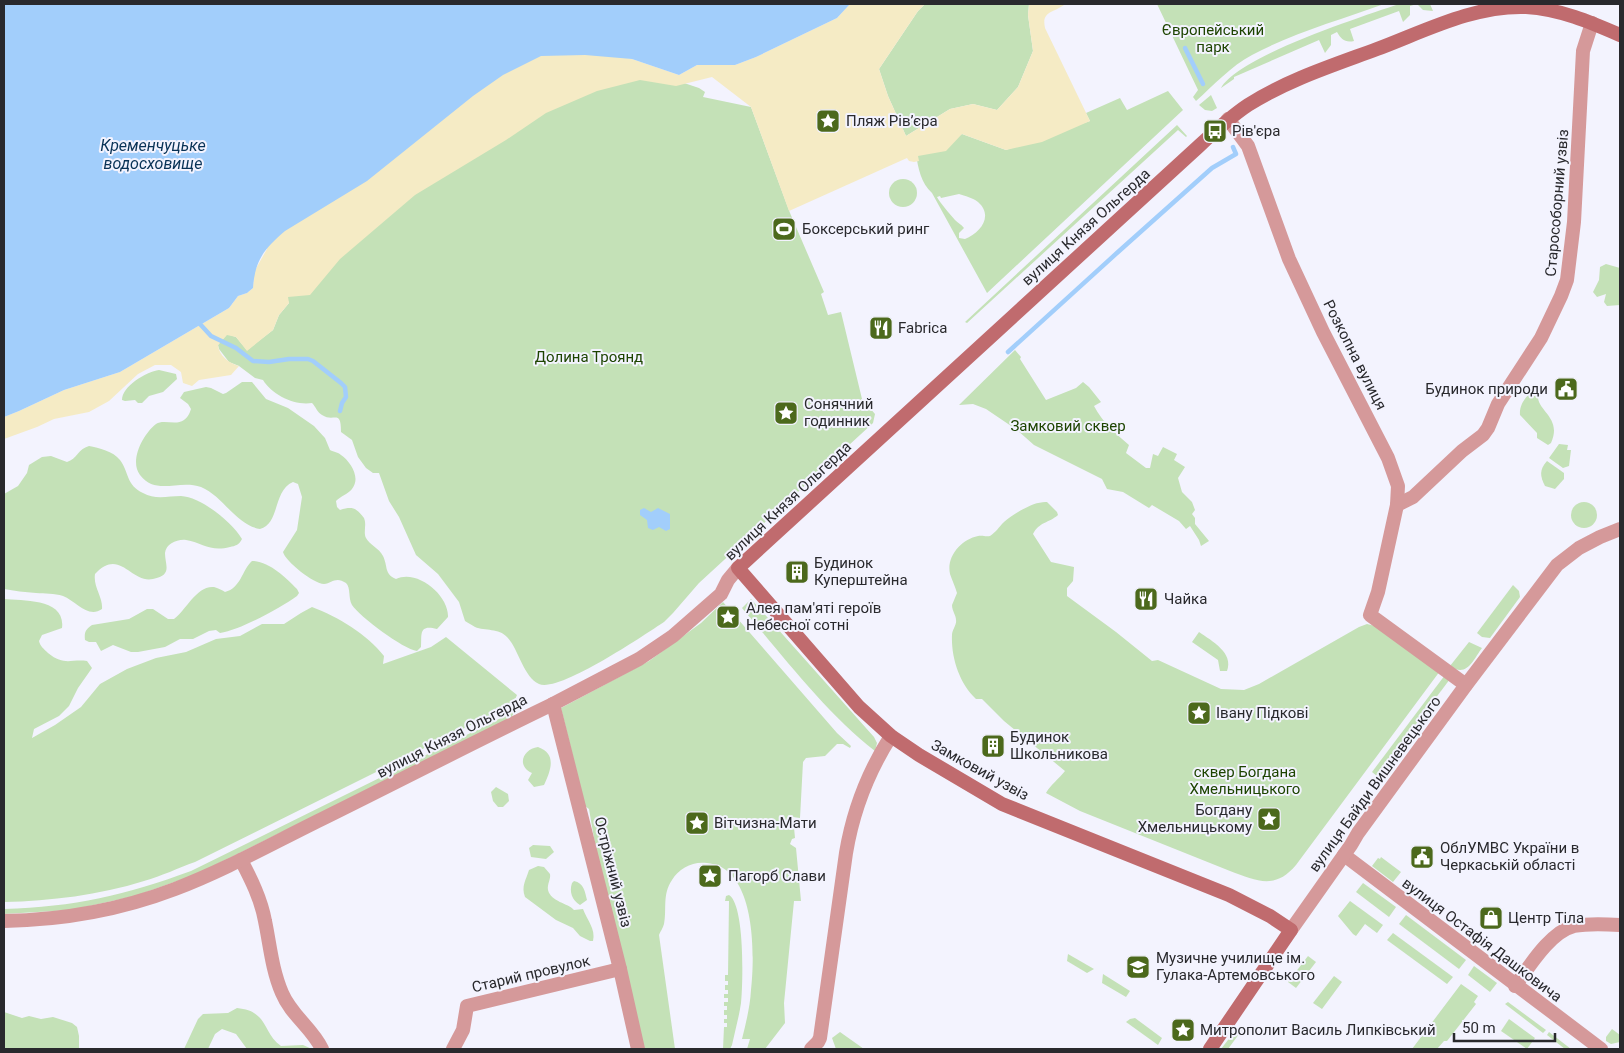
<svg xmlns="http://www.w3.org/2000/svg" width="1624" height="1053" font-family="Roboto,sans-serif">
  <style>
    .green { fill: #c4e1b7; fill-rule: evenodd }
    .sand { fill: #f5ebc5 }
    .water { fill: #a2cefb }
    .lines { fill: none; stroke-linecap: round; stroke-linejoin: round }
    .stream { stroke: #a2cefb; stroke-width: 4.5 }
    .minor { stroke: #d5999a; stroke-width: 14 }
    .tertiary { stroke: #d5999a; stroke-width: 14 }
    .secondary { stroke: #c06b6e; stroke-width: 14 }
    .labels { text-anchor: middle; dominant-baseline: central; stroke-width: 4; stroke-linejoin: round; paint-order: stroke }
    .park-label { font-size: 15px; fill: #1d4400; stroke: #f3f3fe }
    .poi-label { font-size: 15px; fill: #29292d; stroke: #f3f3fe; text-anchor: start }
    .street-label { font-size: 15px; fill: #29292d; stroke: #f3f3fe }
    .water-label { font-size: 16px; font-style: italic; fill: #083256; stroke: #f3f3fe }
  </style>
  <rect width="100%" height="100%" fill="#f3f3fe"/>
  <g class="green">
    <path d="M925,4h104l-1,11 5,36 -15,36 -21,23 -24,-6 -23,5 -44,27 -18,-40 -9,-27 39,-58z"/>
    <path d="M1157,4h227c-44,16 -91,29 -132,51 -21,11 -38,30 -56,46l-3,-4 5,-7z"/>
    <path d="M1399,4h31l3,7 -10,-1 -6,-6 -7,2v9l-7,7 -4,-11 -49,18 4,12c-9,2 -13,-2 -17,-9l-6,3v10l-6,8 -6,-13 -85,37v2l-13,9c18,-32 140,-71 178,-84z"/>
    <path d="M556,73l128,10 15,5 6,4 -2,5 48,10 39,106 34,79 -3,2 7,21 13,-3 21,87 13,15 -2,9 -174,160 -26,30 -9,9c-20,13 -105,71 -125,62 -15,-6 -21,-36 -32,-47 -8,-9 -22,-6 -32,-10 -3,-2 -7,-4 -10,-6l-6,-19 -21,-28 -22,-19 -17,-38 -10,-16 -10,-28h-6l-7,-5 -8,-11 -6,-17 -11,-8c0,-24 -7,-9 -19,-17 -5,-3 -6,-8 -10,-12 -17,3 -40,-8 -49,-23l-8,-2 -16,-12 -10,-4 -10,-13 -1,-4 9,-11 9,3 11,13 26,-20 6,-15 10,-12 -3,-7z"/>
    <path d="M1168,91l15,19 -196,183 -55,-100c-11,-10 -14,-25 -16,-39l46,-20 44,16 84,-29 -4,-8 34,-15 7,12zM959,194c6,2 14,4 19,8 16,14 2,31 -13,37l-6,-1v-5l5,-5c-3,-4 -6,-5 -9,-8 -5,-6 -15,-17 -18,-23l3,-1 1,2z"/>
    <path d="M1211,95l6,13 -5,3 -7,-1 -6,-5z"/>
    <path d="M1177,125l10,11 -1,1 -8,-7 -211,193 -2,-1z"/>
    <circle cx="903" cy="193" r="14"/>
    <path d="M1606,264l14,4v37l-13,1 -3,-4 2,-8 -9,3 -4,-5 6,-12 1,-13z"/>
    <path d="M1015,350l6,7 -1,2 26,41 30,-12 7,-6 6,5 12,15 -7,4c9,17 21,27 35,39l-3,8 20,15h4l3,-14 5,2 5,-9 14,7 -3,6 11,7 -7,11 4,14 10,10 3,8 -3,4 3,4v6l14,17 -8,5 -2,-6 -9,-14 -4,3 -7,-8 -27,-16 -3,3 -26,-16 -16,-3 -5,-10 -68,-34 -17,-15 -31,-21 -13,-5 -14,1z"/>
    <path d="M159,370l17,4 1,5 -14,13 -14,4 -7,7h-4l-3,-3 -10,1 -3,-1c0,-14 24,-28 37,-30z"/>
    <path d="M242,382h10l14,17 22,9 26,18 11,12 5,12c4,2 8,2 11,5 10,7 20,23 11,34 -4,5 -11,7 -16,12l1,6 3,3c13,-4 16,-2 24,8 3,7 -1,14 2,20 4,7 13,10 17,18 5,10 1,18 13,23 22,-10 53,17 52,38l-11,12c-19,-5 -15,6 -16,18l-4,4c-14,-2 -57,-34 -65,-46 -4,-7 -1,-17 -6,-22 -10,-7 -14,0 -22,1 -10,0 -39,-23 -41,-32l14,-22 5,-33 -4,-13 -5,-2c-20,8 -13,42 -33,47 -24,-4 -37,-33 -59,-42 -22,-8 -45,9 -61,-12 -11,-14 3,-41 16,-51 10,-7 28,8 35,-15l-3,-5 -8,-6 4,-6 22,-5 5,1 12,6 3,-1z"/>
    <path d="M1534,391l4,2c-3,18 25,23 13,50l-3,2 -11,-7v-5l-17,-18c-1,-10 6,-20 14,-24z"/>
    <path d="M1559,444l9,1 -1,5h4l-2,16 -6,2 -14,-10z"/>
    <path d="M89,446c10,2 24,5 31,14 9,12 6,25 23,33 12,7 25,3 38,3 20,1 51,26 61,43 -3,6 -7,7 -12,8 -20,5 -27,-4 -44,-7 -9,-1 -20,4 -21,13 0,12 8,22 -12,26 -22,5 -33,-32 -58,-5 -2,13 8,23 7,35 -14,10 -26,-8 -39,-13 -9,-3 -18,-2 -27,-3 -11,-1 -22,-2 -32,-4v-95l14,-8 9,-13 2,-8 13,-8 9,-1 16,6c10,-3 11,-13 22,-16z"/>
    <path d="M1547,461l17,12v6l-9,10 -10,-3c-5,-10 -6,-16 2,-25z"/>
    <path d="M1047,502l10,10 1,3c-9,8 -19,7 -25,19l18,28 23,5 -1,14 -6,7v8l49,36 36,29 6,-1 63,29 23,1 15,-6 100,-57 8,-3 8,2 65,45 -144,194c-21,25 -39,16 -66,6l-150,-60 -34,-18c5,-9 13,-14 19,-22l-61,-50 -22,-22h-6c-17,-16 -25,-42 -24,-64 0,-5 5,-11 4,-15 0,-5 -4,-9 -4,-15l5,-12c-2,-7 -5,-13 -7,-19 -4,-18 12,-35 28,-38 5,-1 7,1 12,0 6,-4 9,-9 14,-14 10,-8 29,-21 43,-20z"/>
    <circle cx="1584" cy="515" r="13"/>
    <path d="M252,561c17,0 34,17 45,28l2,4 -2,3c-17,12 -56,34 -77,37l-4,-3 -7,1 -16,8h-13l-15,8 -27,5h-7l-18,-7 -12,6 -5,-9h-7l-4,-2c-1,-8 1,-11 7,-15l37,-6 18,-10h6l15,10h6c12,-9 23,-34 40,-32 4,1 8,3 11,5 16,-4 17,-22 27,-31z"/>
    <path d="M1513,585l6,6 1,6 -30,41 -8,-1 -5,-4z"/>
    <path d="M4,599c19,2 62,-1 58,29l-20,7 -3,6c1,5 5,8 9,12 16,13 22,6 39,8l5,7 -14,20 -9,18 -10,10 -25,13 -2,9 23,-13 26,-18 19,-23 27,-15 29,-11 30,-6 30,-13 24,-3 22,-12h22l17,-11 11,-6c26,10 55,27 72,49l-1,8 48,-17 15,-10 71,58 -4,9 -318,158c-17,6 -33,14 -51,19 -45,14 -93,20 -140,21z"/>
    <path d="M751,599l123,138 3,6 -2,8c-50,-39 -92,-95 -133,-143z"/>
    <path d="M723,602l114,131 14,13 -1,2 -7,-4h-6l-12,12 -19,2 -3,4 -3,56 -7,-1 2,21 -3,1 -2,5 6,4 5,53h-7l-10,102 1,20 -20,26h-18l3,-10h-8c4,-16 8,-32 9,-49 4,-36 5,-123 -44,-127 -14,-2 -28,5 -35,17 -10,15 -5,29 -8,44 -1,4 -4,8 -5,11l16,114h-32l-48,-205 -6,-35 -4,-3 -24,-98 88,-47 52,-38z"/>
    <path d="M1199,632c13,9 35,21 28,39h-7l-2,-11 -26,-18z"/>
    <path d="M1469,642l13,6c-9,12 -15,30 -32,18z"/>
    <path d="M1445,675l5,4 -73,97 -5,-4z"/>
    <path d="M515,711l-4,7 -314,156 -62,22 -64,14 -67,4v-5c70,-2 122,-14 187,-38z"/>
    <path d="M538,747c20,7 12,25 6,38l-10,2 -6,-7 4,-7c-16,-7 -9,-24 6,-26z"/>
    <path d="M496,787l12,7 1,7 -6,6h-5l-5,-6 -2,-9z"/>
    <path d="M533,845l17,1 4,6 -8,7 -15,-2 -2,-9z"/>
    <path d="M1381,857l20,15 -8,10 -21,-16 6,-8 2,1z"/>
    <path d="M538,866l6,1 6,7c1,5 -3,10 -2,16 3,12 20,13 26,20l9,-1c4,11 13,20 10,32h-3l-10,-5 -7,-8 -17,-8 -31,-23c-4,-11 1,-17 4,-27z"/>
    <path d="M574,881c10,2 11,11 13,19l-7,5c-8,-5 -11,-13 -8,-22z"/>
    <path d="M1363,883l33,24 -7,10 -33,-25z"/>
    <path d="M729,895c16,10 14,89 12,108 -2,14 -6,28 -9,42l-2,4h-7l1,-22h3v-4h-3v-4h3v-4h-3v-5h3v-4h-3v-4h4v-4h-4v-4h4v-4h-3v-5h3v-4h-3v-6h3l1,-74h-4l1,-5z"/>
    <path d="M1350,901l33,24 -6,8 -12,-9 -9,12 -3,-2 -15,-18z"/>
    <path d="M1406,915l60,45 -7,9 -60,-45z"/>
    <path d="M1393,933l60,44 -6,7 -60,-44z"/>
    <path d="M1068,954l26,15 -7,4 -20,-12z"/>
    <path d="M1308,956l8,6 -20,26 -8,-6z"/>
    <path d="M1474,966l23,17 -7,9 -22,-17z"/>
    <path d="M1103,974l27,17 -4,6 -24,-14z"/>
    <path d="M1334,976l8,6 -20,27 -9,-6z"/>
    <path d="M1461,984l17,12 -4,6 2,2 -29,37h-3l-7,8h-25z"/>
    <path d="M1508,1002l38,28 -3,3 -38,-29z"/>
    <path d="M237,1008c32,3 25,25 44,38l22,-1 9,4h-65l-11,-15 -14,-5 -7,5 -7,15h-24l14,-30 5,-5 25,-1z"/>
    <path d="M4,1012l18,6 7,-2 12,3 12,-2 19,6 5,4 2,9v13h-75z"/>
    <path d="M1135,1018l27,20 -4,7 -32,-23 4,-3z"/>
    <path d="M1509,1019l26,19 -8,11 -26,-18z"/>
    <path d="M1238,1027l4,3 -14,19h-7z"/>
    <path d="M1612,1029l8,6v7l-9,2 -5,-3v-4z"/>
    <path d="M840,1032l24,17h-28l-4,-11z"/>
    <path d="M1549,1032l22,17h-6l-18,-14z"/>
  </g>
  <path class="sand" d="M850,4h75l-7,7 -39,58 9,27 18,40 44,-27 23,-5 24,6 21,-23 15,-36 -5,-36 1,-11h36c-10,9 -24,6 -20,24l45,93 -48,21 -36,8 -44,-16 -16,17 -28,5 1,5 -5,1 -5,-1 -2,-3 -118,53 -38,-104 -39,-30 -36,9 -36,-6 -43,11 -51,22 -40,27 -91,55 -75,64 -30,36 -22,2 1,6 -10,12 -6,15 -26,21 -11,-14 -9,-2 -9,10c1,11 11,18 21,21l-8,9 -32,5 -7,6 -9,-3 -2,-11 -10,-7h-16l-17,9 -29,27 -20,11 -35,7 -17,8 -33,12v-22l15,-6 45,-21 56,-18 109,-64 9,-12 9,-3 6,-5 1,-16 13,-23 -6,-14 275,-194 96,18 47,16 18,-10h38l21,-8 81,-39z"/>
  <g class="water">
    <path d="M4,4h846l-13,14 -81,39 -21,8h-38l-18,10 -47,-16 -47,-4 -44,1 -38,19 -30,21 -106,85 -82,50c-21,18 -30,29 -32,57l-6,5 -9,3 -9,12 -109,64 -56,18 -45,21 -15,6z"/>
    <path d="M644,508l7,4 7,-4 12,6v15l-4,2 -7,-4 -6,3 -5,-2 -1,-8 -7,-5v-5z"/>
  </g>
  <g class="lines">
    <g class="stream">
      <path d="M1185,48l18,36"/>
      <path d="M200,324l11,12 25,12 17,13 16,1 20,-3h19l5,2 28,22 4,4 1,10 -4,6 -2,8"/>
      <path d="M1008,352l110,-100 94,-84 24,-14 -3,-7"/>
    </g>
    <g class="minor">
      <path d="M1228,119l20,27 41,113 34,73 65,126 10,28 -1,19 -19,87 -8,23 96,70"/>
      <path d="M1397,505l16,-8 49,-46 21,-16 5,-7 10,-24 43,-66 20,-42 6,-16 7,-58 9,-171 9,-28"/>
      <path d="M1344,855l257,194"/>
      <path d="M241,860c10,19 20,39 24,61 5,24 7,49 17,72 9,22 30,35 40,56"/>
      <path d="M4,921c58,-1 116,-11 171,-32 50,-19 98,-46 147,-70 77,-38 154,-78 231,-115"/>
      <path d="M1291,930l60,-85 7,-12 108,-148 91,-120 22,-17 21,-11 20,-8"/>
      <path d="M1515,986c14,-19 35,-54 59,-60 15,-3 31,-2 46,-1"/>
      <path d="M453,1049l10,-19 4,-24 153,-37"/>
      <path d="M811,1049l7,-7 2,-4 26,-185c7,-42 22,-81 45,-117"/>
    </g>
    <path class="tertiary" d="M638,1049l-18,-80 -67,-265 86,-45 34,-23 48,-42 7,-14 10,-12"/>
    <path class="secondary" d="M1210,1049l81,-119 -21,-14 -41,-21 -227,-91 -83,-49 -28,-19 -32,-29 -121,-139 461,-422c16,-15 31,-29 49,-41 39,-25 86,-40 129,-56 48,-18 97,-44 149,-42 34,2 64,15 94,28"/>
  </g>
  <defs>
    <g id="sight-square" transform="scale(1.25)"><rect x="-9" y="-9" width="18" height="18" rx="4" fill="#4c691c" stroke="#f3f3fe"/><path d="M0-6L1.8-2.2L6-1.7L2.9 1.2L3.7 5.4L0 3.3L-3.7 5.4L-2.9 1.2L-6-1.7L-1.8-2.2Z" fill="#fff"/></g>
    <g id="bus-square" transform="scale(1.25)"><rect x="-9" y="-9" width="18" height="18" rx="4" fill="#4c691c" stroke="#f3f3fe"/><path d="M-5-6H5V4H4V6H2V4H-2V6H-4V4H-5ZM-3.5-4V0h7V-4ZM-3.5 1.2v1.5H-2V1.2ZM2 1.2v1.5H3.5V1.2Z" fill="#fff"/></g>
    <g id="stadium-square" transform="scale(1.25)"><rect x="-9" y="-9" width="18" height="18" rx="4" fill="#4c691c" stroke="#f3f3fe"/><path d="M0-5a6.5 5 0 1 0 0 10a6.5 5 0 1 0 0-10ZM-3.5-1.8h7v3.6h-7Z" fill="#fff"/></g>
    <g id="restaurant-square" transform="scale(1.25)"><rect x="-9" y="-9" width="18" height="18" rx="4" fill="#4c691c" stroke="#f3f3fe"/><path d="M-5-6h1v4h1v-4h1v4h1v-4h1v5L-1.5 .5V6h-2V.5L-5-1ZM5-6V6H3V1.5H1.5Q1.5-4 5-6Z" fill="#fff"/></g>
    <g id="civic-square" transform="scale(1.25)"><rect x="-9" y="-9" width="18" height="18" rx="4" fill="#4c691c" stroke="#f3f3fe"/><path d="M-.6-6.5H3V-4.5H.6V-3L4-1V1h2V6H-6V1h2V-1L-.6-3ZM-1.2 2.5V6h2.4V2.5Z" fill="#fff"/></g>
    <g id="building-square" transform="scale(1.25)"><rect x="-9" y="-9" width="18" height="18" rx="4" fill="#4c691c" stroke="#f3f3fe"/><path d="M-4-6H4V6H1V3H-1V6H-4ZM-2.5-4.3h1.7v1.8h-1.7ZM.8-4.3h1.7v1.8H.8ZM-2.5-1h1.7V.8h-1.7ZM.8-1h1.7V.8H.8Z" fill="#fff"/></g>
    <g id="shop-square" transform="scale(1.25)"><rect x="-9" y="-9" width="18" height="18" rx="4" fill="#4c691c" stroke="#f3f3fe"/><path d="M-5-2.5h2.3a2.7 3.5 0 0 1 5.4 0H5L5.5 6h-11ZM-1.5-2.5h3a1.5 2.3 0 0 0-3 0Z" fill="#fff"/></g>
    <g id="university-square" transform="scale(1.25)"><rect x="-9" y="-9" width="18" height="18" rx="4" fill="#4c691c" stroke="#f3f3fe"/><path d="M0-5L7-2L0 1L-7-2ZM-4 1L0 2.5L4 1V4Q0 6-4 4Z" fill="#fff"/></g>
  </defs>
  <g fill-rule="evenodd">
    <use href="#sight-square" x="828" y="121"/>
    <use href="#bus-square" x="1215" y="131"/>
    <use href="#stadium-square" x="784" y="229"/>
    <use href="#restaurant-square" x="881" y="328"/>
    <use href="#civic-square" x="1566" y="389"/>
    <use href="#sight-square" x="786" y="413"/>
    <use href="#building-square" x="797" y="572"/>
    <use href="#restaurant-square" x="1146" y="599"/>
    <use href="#sight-square" x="728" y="617"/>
    <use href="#sight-square" x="1199" y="713"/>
    <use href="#building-square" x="993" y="746"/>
    <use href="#sight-square" x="1269" y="819"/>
    <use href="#sight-square" x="697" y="823"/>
    <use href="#civic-square" x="1422" y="857"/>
    <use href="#sight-square" x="710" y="876"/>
    <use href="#shop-square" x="1491" y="918"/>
    <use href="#university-square" x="1138" y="967"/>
    <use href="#sight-square" x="1183" y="1030"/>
  </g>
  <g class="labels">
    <g class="park-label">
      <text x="1213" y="30">Європейський<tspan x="1213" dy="17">парк</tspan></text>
      <text x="589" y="357">Долина Троянд</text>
      <text x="1068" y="426">Замковий сквер</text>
      <text x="1245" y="772">сквер Богдана<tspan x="1245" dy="17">Хмельницького</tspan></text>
    </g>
    <g class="poi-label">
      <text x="846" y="121">Пляж Рівʼєра</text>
      <text x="1232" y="131">Рів'єра</text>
      <text x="802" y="229">Боксерський ринг</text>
      <text x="898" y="328">Fabrica</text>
      <text x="1548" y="389" text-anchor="end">Будинок природи</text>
      <text x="804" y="404">Сонячний<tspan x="804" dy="17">годинник</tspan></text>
      <text x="814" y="563">Будинок<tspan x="814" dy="17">Куперштейна</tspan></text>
      <text x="1164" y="599">Чайка</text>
      <text x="746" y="608">Алея пам'яті героїв<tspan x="746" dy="17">Небесної сотні</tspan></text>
      <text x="1216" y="713">Івану Підкові</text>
      <text x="1010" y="737">Будинок<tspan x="1010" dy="17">Школьникова</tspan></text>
      <text x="1252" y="810" text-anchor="end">Богдану<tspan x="1252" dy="17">Хмельницькому</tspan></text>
      <text x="714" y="823">Вітчизна-Мати</text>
      <text x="1440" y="848">ОблУМВС України в<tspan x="1440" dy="17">Черкаській області</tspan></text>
      <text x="728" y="876">Пагорб Слави</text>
      <text x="1508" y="918">Центр Тіла</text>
      <text x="1156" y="958">Музичне училище ім.<tspan x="1156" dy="17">Гулака-Артемовського</tspan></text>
      <text x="1200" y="1030">Митрополит Василь Липківський</text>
    </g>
    <g class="street-label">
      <text transform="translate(1557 203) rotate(-85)">Старособорний узвіз</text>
      <text transform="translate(1086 227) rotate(-42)">вулиця Князя Ольгерда</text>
      <text transform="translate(1355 355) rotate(63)">Розкопна вулиця</text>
      <text transform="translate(788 501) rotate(-43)">вулиця Князя Ольгерда</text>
      <text transform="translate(452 736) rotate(-27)">вулиця Князя Ольгерда</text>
      <text transform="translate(980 770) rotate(29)">Замковий узвіз</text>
      <text transform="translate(1375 784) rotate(-54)">вулиця Байди Вишневецького</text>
      <text transform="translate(613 872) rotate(76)">Остріжний узвіз</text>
      <text transform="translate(1482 940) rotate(37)">вулиця Остафія Дашковича</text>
      <text transform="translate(531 974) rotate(-13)">Старий провулок</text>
    </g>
    <g class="water-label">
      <text x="153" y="145">Кременчуцьке<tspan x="153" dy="18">водосховище</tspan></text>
    </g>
  </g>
  <rect width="1624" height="1053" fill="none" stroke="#29292d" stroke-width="10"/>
  <path d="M1454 1033v8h101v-8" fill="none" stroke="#29292d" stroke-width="2.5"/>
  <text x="1462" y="1033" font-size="15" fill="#29292d" stroke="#f3f3fe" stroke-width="4" paint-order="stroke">50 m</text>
</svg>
